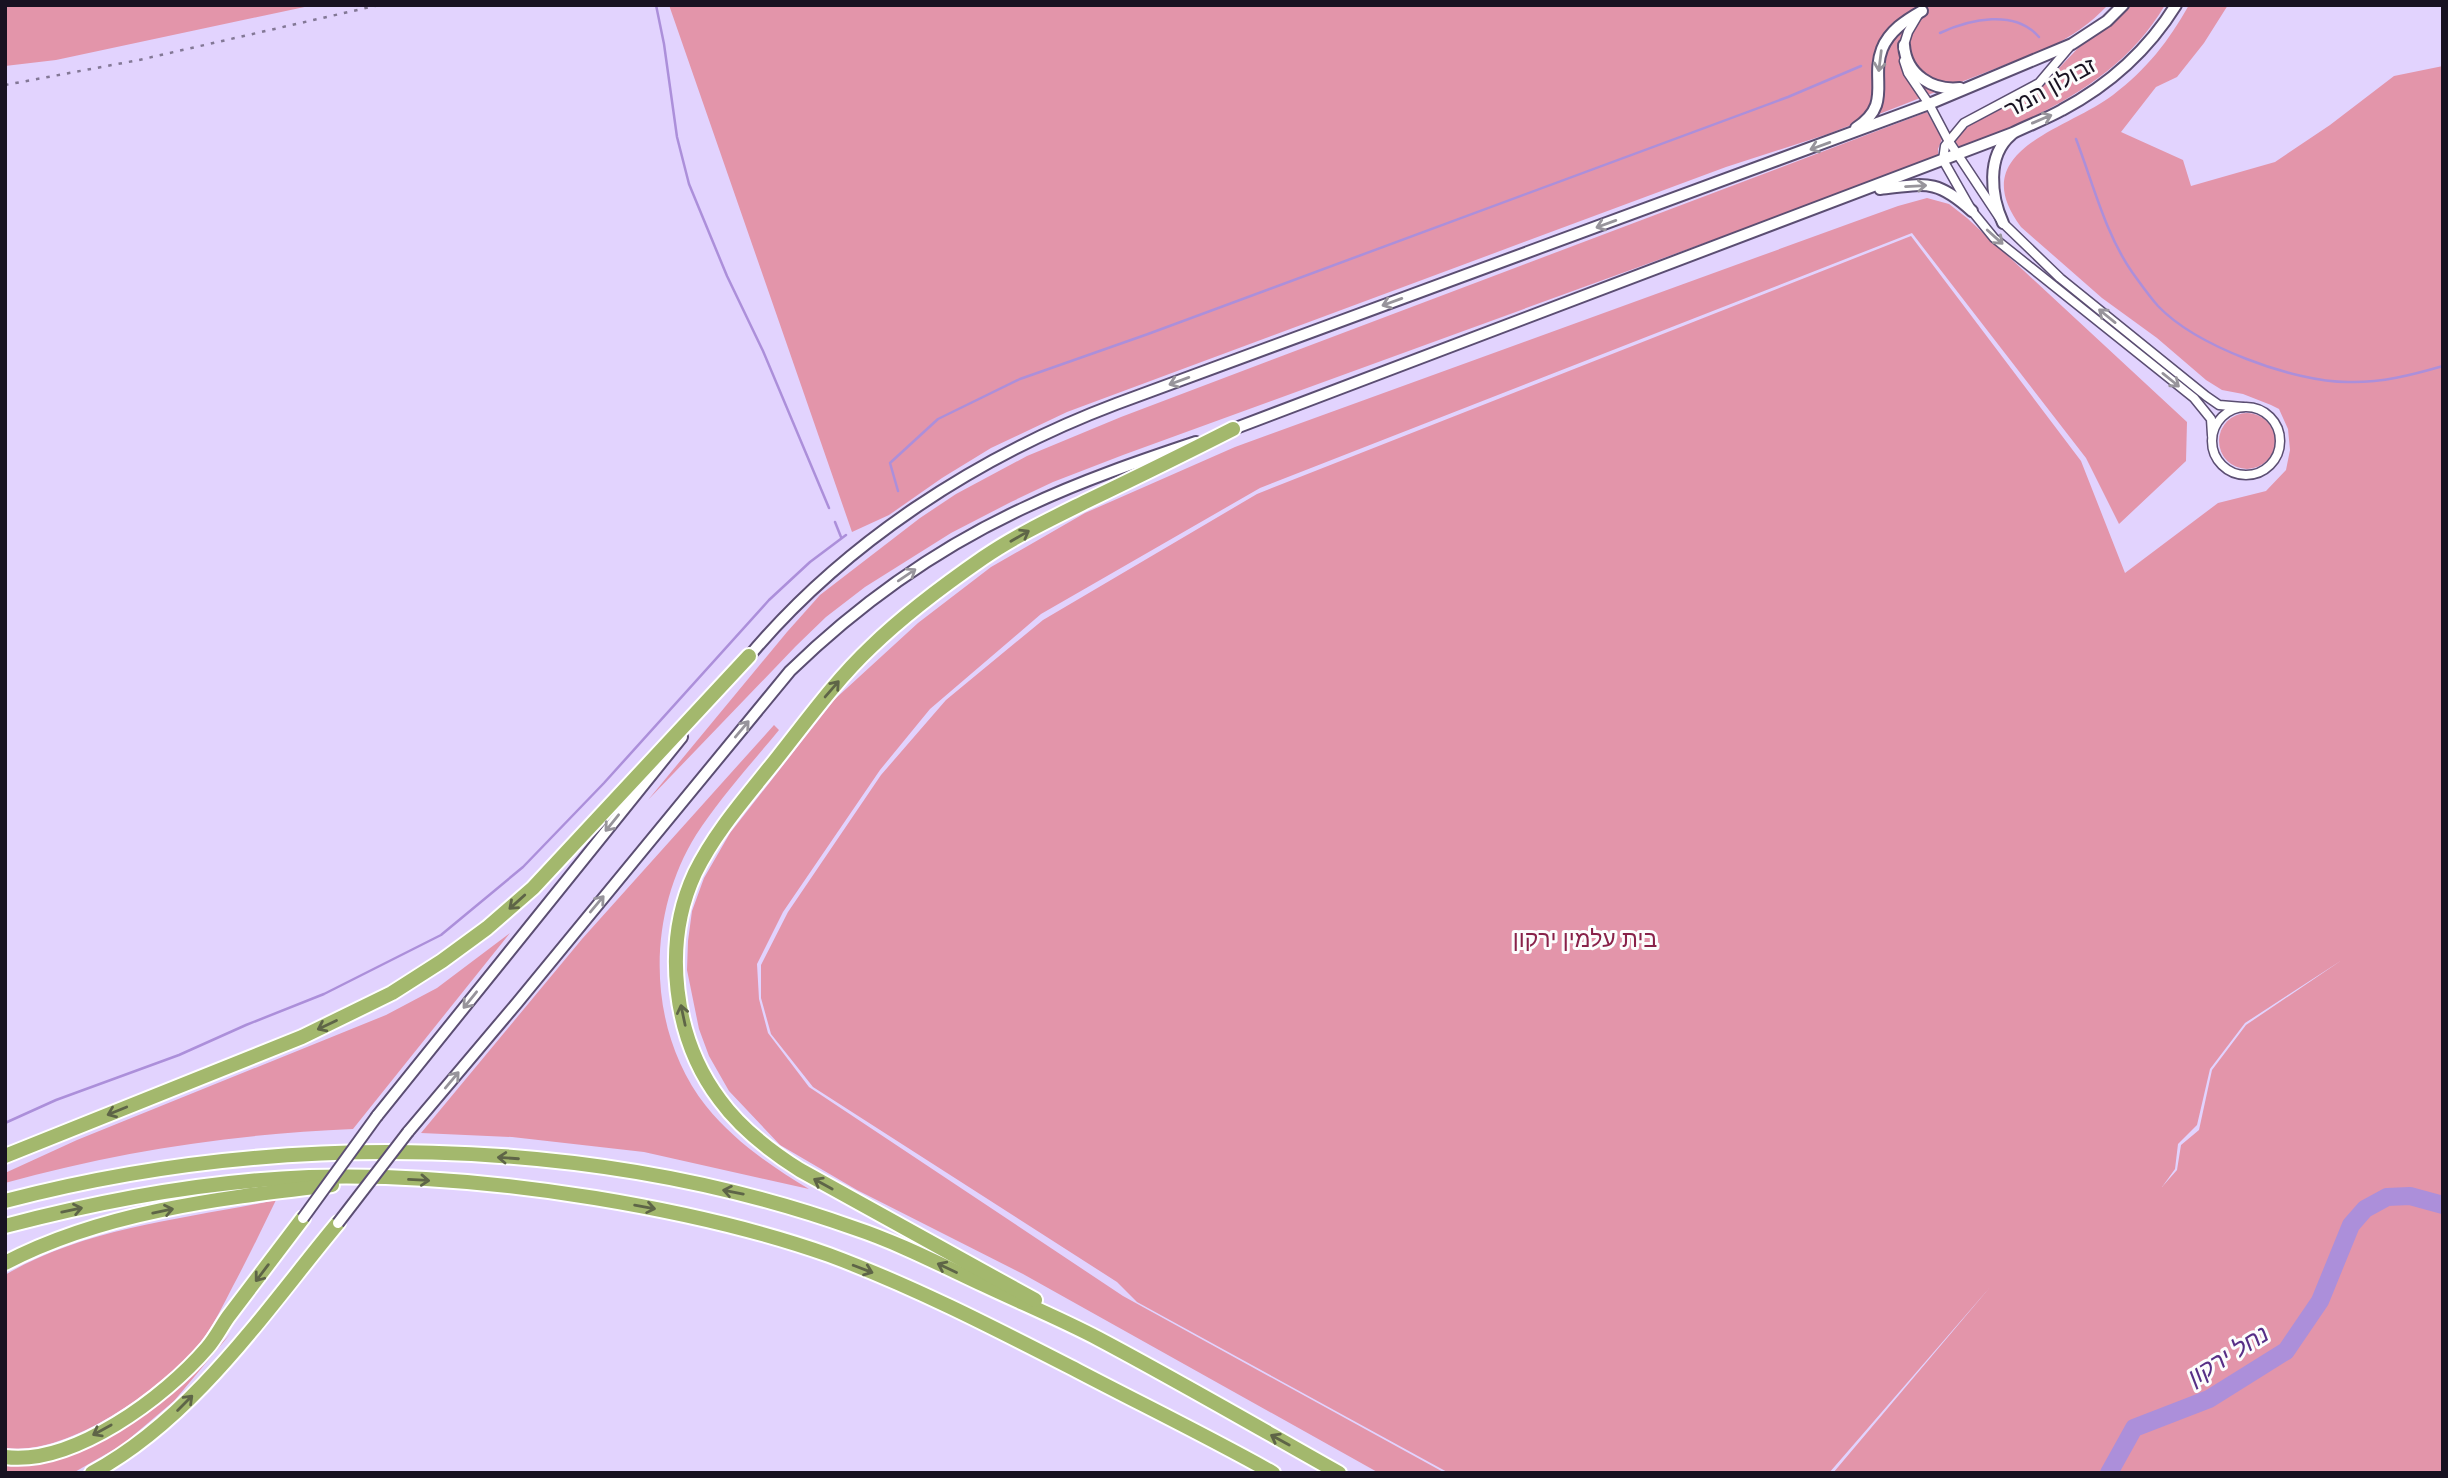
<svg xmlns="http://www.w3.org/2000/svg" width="2448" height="1478" font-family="Arial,'Noto Sans Hebrew',sans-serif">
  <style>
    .green { fill: #e395aa; fill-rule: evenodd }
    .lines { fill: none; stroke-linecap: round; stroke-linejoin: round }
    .stream { stroke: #ac8fda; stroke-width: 2.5 }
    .river { stroke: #ac8fda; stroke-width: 18 }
    .street-casing { stroke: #5b4e72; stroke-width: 11 }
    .secondary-casing { stroke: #5b4e72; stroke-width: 14 }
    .highway-casing { stroke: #fff; stroke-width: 18 }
    .street { stroke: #fff; stroke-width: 8 }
    .secondary { stroke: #fff; stroke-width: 10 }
    .highway { stroke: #a3b86d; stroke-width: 14 }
    .rail { stroke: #837896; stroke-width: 2.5; stroke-dasharray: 3.5 7; stroke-linecap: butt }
    .secondary-bridge-casing { stroke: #5b4e72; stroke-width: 14; stroke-linecap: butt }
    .secondary-bridge { stroke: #fff; stroke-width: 10 }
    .oneway { stroke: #97949b }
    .oneway2 { stroke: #5e6547 }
    .labels { text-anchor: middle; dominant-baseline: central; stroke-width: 6; stroke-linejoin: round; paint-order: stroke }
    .street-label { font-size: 23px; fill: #181221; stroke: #fcfcfc }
    .park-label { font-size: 23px; fill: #882149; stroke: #fcfcfc }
    .water-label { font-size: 24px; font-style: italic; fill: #572e86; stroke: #fcfcfc }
  </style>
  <rect width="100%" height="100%" fill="#e2d3fe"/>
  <g class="green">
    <path d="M5,5h309l-258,55 -51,6z"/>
    <path d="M669,5h1439c-18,19 -37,32 -60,43l-220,86 -102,33 -659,245 -76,36 -49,30 -53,37 -37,17z"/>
    <path d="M2131,5h34c-45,77 -126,111 -205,145l-7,-9 23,-22 68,-35 35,-37 35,-24z"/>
    <path d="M2189,5h39l-24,38 -27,34 -21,10 -35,45 62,28 8,26 84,-24 55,-37 64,-49 49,-10v1407h-610l158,-187 -162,187h-380l-312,-171 -20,-20 -304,-195 -42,-53 -10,-36v-33l27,-53 93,-137 65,-75 97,-80 214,-126 654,-258 170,225 44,112 93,-70 48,-12 20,-21 4,-20 -2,-21 -9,-20 -8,-4 -28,-11 -21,-4 -16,-10 -49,-42 -55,-40 -81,-71c-58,-77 46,-97 92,-132 34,-26 55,-53 76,-90zM2342,960l-96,65 -34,45 -13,60 -18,15 -4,25 -15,17 13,-18 3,-25 19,-19 13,-56 35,-46z"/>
    <path d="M1927,112l15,27 -4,10v9l-815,297 -70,27 -42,20 -60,31 -86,54 -39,30 -30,29 -148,154 139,-168 33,-37 100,-77 36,-24 71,-38 94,-39z"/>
    <path d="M1927,198l22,6 18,14 220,204 -1,39 -67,63 -33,-66 -174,-225 -652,255 -219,126 -111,95 -50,61 -97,142 -26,52 2,35 9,34 41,54 314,209 322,177h-66l-356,-199 -166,-84 -77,-45 -51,-54 -20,-35 -10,-27 -12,-59 1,-29 4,-30 12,-33 26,-45 105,-134 83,-76 73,-56 94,-54 150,-66 663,-241z"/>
    <circle cx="2247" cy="441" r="28"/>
    <path d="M774,725l5,5c-28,34 -59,68 -83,105 -50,80 -50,195 10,271 28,35 65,60 103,83l-165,-37 -132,-15 -91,-4 161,-194z"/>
    <path d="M510,933l-157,196c-118,5 -234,22 -348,54v-10l72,-33 309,-125 51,-27z"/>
    <path d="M276,1200c-14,29 -28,58 -43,86 -10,19 -19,39 -32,56 -38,46 -133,115 -196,106v-173c81,-48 181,-56 271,-75z"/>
    <path d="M231,1333l-57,68 -52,44 -49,28h-68v-8c90,3 169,-71 226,-132z"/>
  </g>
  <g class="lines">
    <g class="stream">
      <path d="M656,5l8,39 13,93 12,47 38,92 36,75 66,157"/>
      <path d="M1940,33c30,-14 75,-24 99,4"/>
      <path d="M2076,139c17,44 29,94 56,133 8,11 17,24 26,34 38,40 135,76 190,76 33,1 64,-7 95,-16"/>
      <path d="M898,491l-8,-28 48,-44 82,-40 128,-45 640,-237 73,-31"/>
      <path d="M835,522l6,15"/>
      <path d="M5,1123l51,-23 123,-45 67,-30 78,-31 117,-59 82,-68 81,-84 165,-183 41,-38 36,-27"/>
    </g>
    <path class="river" d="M2109,1473l25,-45 75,-29 77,-48 34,-50 31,-76 14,-16 22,-12 23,-1 33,9"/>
    <g class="street-casing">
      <g id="street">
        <path d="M2072,44l-33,39 -75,40 -19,23 -2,14 29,51 22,27 200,160 17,21 1,16"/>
        <path d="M1903,48l5,-16 10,-17"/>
        <path d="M1904,61l4,12 21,31 19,36 55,83 57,55 146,118 13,9 24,2"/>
        <circle cx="2246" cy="441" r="34"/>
      </g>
    </g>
    <g class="secondary-casing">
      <g id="secondary">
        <path d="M1904,45c2,30 29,46 56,43"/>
        <path d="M1856,128c37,-24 14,-48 26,-79 7,-18 24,-29 40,-38"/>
        <path d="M1880,189c45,-5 56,-11 92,22"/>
        <path d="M2003,223c-12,-26 -17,-67 8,-88"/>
        <path d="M1228,431l785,-298c16,-8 33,-14 49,-23 47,-25 86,-60 114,-105"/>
        <path d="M746,660c96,-116 230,-203 370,-256l813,-300 143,-60 35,-23 16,-16"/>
        <path d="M377,1116l305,-379"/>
        <path d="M408,1132l109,-129 273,-332c69,-67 149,-124 236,-164 55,-26 113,-46 170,-65"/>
      </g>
    </g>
    <g class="highway-casing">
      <g id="highway">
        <path d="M5,1156l297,-119 90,-44 50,-32 45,-33 46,-40 216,-232"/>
        <path d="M5,1201c271,-71 585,-67 849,27 45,15 87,37 130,57 38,18 77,34 115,54 81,43 160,89 240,134"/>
        <path d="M5,1226c99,-26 202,-45 304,-49 95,-3 193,6 286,21 79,13 158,30 234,57 86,32 167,74 249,116 65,34 131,66 195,102"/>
        <path d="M5,1263c99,-52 218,-65 327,-78"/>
        <path d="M1035,1300l-235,-130c-30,-19 -59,-41 -80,-70 -47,-62 -58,-156 -25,-227 21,-43 54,-79 83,-116 30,-38 58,-77 93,-110 34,-33 73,-62 112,-89 32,-22 68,-39 102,-56 50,-24 99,-48 148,-73"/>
        <path d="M5,1457c68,9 160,-60 202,-109 8,-9 14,-21 21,-31 25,-33 50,-66 75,-99"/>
        <path d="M92,1473c102,-55 173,-162 246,-250"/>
      </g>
    </g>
    <use href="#street" class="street"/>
    <use href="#secondary" class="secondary"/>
    <use href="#highway" class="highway"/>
    <path class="rail" d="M5,85l134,-25 240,-55"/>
    <g class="secondary-bridge-casing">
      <g id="secondary-bridge">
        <path d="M303,1218l74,-102"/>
        <path d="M338,1223l70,-91"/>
      </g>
    </g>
    <use href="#secondary-bridge" class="secondary-bridge"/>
  </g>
  <defs><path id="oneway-shaft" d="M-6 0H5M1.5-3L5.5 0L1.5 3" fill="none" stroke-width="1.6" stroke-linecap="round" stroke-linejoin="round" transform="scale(1.75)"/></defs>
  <g class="oneway">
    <use href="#oneway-shaft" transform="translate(1880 61) rotate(97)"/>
    <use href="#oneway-shaft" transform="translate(2042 119) rotate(-23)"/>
    <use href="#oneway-shaft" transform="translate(1820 146) rotate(160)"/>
    <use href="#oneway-shaft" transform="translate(1916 186) rotate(-3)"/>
    <use href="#oneway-shaft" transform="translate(1606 224) rotate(160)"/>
    <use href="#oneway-shaft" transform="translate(1995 237) rotate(42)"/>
    <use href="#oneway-shaft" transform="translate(1392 302) rotate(160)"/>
    <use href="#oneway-shaft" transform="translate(2107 316) rotate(-141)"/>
    <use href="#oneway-shaft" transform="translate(2171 380) rotate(39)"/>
    <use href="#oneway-shaft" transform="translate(1179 381) rotate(160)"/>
    <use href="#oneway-shaft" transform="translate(907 575) rotate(-34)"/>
    <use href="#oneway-shaft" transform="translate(742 729) rotate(-50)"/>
    <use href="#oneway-shaft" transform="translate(612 823) rotate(129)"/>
    <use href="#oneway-shaft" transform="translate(597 904) rotate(-50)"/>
    <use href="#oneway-shaft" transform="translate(470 1000) rotate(129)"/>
    <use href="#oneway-shaft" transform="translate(452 1080) rotate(-50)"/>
  </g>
  <g class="oneway2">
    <use href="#oneway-shaft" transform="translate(1020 536) rotate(-30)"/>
    <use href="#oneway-shaft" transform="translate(832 689) rotate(-49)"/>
    <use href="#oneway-shaft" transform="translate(517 902) rotate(138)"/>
    <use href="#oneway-shaft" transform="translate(683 1015) rotate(-102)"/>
    <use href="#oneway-shaft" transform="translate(327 1025) rotate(155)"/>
    <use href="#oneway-shaft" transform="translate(117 1111) rotate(158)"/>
    <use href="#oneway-shaft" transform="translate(508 1158) rotate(-176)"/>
    <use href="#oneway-shaft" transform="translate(419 1180) rotate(3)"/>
    <use href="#oneway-shaft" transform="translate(823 1184) rotate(-151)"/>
    <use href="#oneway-shaft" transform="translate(733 1192) rotate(-169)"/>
    <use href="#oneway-shaft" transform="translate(645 1207) rotate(10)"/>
    <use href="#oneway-shaft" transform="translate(72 1210) rotate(-12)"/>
    <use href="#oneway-shaft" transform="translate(163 1211) rotate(-12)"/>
    <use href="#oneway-shaft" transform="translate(947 1268) rotate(-155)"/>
    <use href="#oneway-shaft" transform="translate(863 1269) rotate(21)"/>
    <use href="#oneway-shaft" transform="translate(262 1273) rotate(127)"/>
    <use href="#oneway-shaft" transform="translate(185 1403) rotate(-45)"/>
    <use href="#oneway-shaft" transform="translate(102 1430) rotate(151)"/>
    <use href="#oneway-shaft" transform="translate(1280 1440) rotate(-151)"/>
  </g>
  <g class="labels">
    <g class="street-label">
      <text transform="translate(2050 87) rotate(-29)">זבולון המר</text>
    </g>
    <g class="park-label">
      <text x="1585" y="939">בית עלמין ירקון</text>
    </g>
    <g class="water-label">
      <text transform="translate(2228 1355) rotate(-32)">נחל ירקון</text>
    </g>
  </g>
  <rect width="2448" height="1478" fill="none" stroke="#181221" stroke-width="14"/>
</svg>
